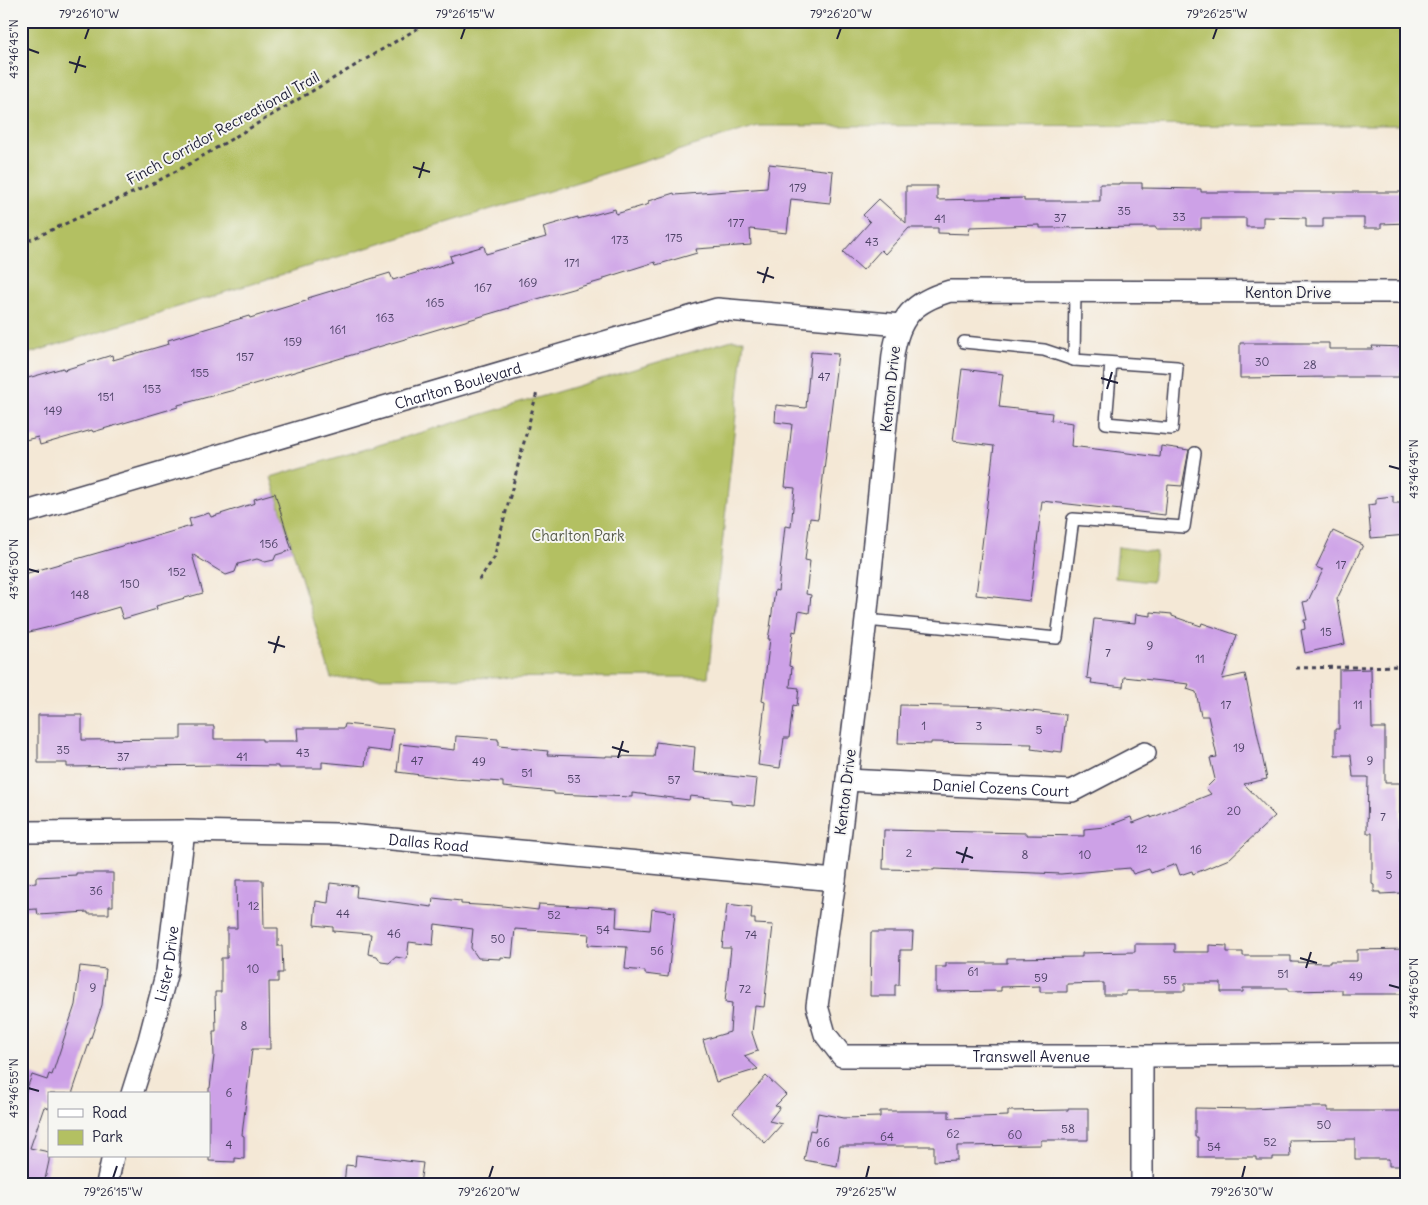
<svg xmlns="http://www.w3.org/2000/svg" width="1428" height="1205" font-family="Delius,sans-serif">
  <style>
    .green { fill: #b3c062; stroke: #6a714e }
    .building { fill: #cda1e7 }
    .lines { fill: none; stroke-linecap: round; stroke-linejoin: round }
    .lane-casing { stroke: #424052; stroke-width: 14 }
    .street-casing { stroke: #424052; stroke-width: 24 }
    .path { stroke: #424052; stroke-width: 3; stroke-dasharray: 4 4; stroke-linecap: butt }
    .lane { stroke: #fff; stroke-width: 11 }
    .street { stroke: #fff; stroke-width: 21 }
    .ticks { fill: none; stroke: #22223b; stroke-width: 2 }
    .labels { text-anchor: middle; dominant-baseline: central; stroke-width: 4; stroke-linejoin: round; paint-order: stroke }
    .number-label { font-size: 12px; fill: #4d4266 }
    .street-label { font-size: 15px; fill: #22223b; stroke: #f6f6f2 }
    .park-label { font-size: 15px; fill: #555949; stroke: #f6f6f2 }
    .neatline { fill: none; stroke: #22223b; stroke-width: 2 }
    .ticks-label { font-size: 12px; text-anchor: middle; fill: #22223b }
  </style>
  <rect width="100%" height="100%" fill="#f6f6f2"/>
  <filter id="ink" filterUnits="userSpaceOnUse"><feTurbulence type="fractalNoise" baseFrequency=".02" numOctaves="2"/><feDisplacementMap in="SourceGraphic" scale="10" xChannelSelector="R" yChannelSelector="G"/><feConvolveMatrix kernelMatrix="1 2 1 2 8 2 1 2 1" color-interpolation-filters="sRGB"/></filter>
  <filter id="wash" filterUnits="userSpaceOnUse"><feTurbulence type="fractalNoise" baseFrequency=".0096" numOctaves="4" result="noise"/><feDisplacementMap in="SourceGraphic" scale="20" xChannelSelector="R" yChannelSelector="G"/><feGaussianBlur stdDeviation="1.12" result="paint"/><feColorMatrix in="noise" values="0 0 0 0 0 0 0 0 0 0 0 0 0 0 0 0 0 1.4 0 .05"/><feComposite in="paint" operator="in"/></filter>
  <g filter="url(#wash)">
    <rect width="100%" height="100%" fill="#f4e8d6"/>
    <g class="green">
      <path d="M21,21h1386v104l-650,1 -736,230z"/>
      <path d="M732,340h12l-36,337 -377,1 -60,-201z"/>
      <path d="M1118,547l38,5 -4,30 -37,-4z"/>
    </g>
    <g id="blocks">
      <g class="building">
        <path d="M769,164l64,7 -3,32 -39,-4 -4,34 -37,-4 1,16 -55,4 1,4 -41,12 -1,-3 -51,16v2l-95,27v1l-275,82 -56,15v2l-85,25 -1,-2 -52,15 -2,-8 -17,4v-61l42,-12 1,2 48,-15 1,5 56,-16 -1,-4 81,-24 1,2 59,-18 -1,-2 82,-25 3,7 59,-18 -2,-6 34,-10 2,8 60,-17 -3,-10 35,-10v2l37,-10 1,5 33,-10 -1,-3 26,-8 1,2 92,-7z"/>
        <path d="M1119,183h23v5l59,1v3h206v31l-26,1v4h-17v-10h-41v9h-17v-9l-43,-1v10h-17v-9h-45v11h-45v-2l-116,1v-3l-70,2 -1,7 -31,-1v-5h-29l-24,26 -4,-4 -18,20 -20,-18 27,-30 -7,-7 16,-16 27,24v-37h31v14l87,-2v3h76v-17h19z"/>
        <path d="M1240,343h89v6h44l-1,-3 35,1v26h-8v4h-70l-89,1z"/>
        <path d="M811,352l27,2 -20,165 -8,-1 -5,42 5,1 -4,33 5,1 -2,18 -10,-2 -3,21 -3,-1 -4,35 3,1 -2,20 9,1 -2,18 -4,-1 -4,33h-5l-4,30 -22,-3 7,-63 -3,-1 8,-62h-2l2,-11 5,-38 3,1 7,-65 6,1 4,-39 -10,-1 7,-63 -17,-2 1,-17 30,3z"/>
        <path d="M962,369l41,5 -4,33 53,6 -1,7 22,3 -2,23 89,11 1,-11 28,4 -7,36 -14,-1 -3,30 -123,-14 -12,100 -54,-6 18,-149 -41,-5z"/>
        <path d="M275,493l17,57 -16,5 -2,5 -9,2 -8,-3 -19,5 -3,8 -9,3 -34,-21 11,39 -47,13 1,3 -34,10 -4,-12 -65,19 -33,8v-59l170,-49 -2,-7 20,-6 2,4 44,-14 -1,-4z"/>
        <path d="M1393,496v7h12l2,8v24l-36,3 -3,-33 8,-1v-6z"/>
        <path d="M1333,531l30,14 -26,54 8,45 -40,9 -4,-23 4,-1 -1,-9h3l-4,-18 5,-1 15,-31 -7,-3z"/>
        <path d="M1151,612l21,2v2l29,10 1,-3 35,12 -15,44 23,-5 22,105 -23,5 31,32 -46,43 -36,15 -1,-3 -12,4 -4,-11 -25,9 -2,-4 -16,5 -3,-6 -69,6 -127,-5v1l-51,-1 1,-39 143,3v2l57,1v-7l21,-2 26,-10 2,6 18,-7v2l60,-24 -5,-6 9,-9 -5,-21 7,-1 -9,-41h-7l-5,-24 -9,-3 2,-5 -65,-7 -1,10 -32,-4 1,-4 -5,-1 7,-59 41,4 1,-9 15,2z"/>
        <path d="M1371,669l1,59h13v55h15v58h7v21l-4,1v22h-2v8l-21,1v-2h-6v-7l-2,-1v-51h-5l1,-56h-15l-2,-22h-16v-26h4v-59z"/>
        <path d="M900,705l96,2 70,8 -4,37 -9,-1v1l-22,-3 1,-5 -101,-2v2l-33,-1z"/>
        <path d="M38,715h44v25l99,-1v-13h33v13h48v2h36l-1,-13h47l1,-4 48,5 -3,23 -23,-3 -2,17 -43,-4v6h-44v-2l-60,-1 -151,2v-4h-29z"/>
        <path d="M456,736l42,3v2h1v5l49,5 -1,4 59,2v-1l48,1 2,-15 39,5 -2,25 64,7 -3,27 -23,-2v-4l-41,-4 -1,4 -57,-7v4l-78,-3v-2l-51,-5v-5l-50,-3 -56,-7 3,-28 55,6z"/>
        <path d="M76,873h37v33h-4v8h-21v-2l-50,3 -1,-6 -16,1v-26l15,-1v-6l40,-2z"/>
        <path d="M236,880h27l1,48h14v18h4l1,27h-5v9h-9l1,67h-18l-10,86 2,1v23l-9,-1v4l-26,-1v-73h1l4,-32 -1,-25h3l-1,-39h6v-34h6v-30h10z"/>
        <path d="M330,883l27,3 -1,11 76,10 1,-9 28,3v3l33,2v-1l44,5 1,-6 78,4 -1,19 34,3 2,-21 23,3 -7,65 -23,-3v-3l-20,-2 2,-22 -39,-2 1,-11 -74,-5 -3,29 -11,-1v2l-23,-1 -7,-10 2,-19 -38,-5 -2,21 -24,-3 -2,17 -11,-2 -7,6 -8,-1 -4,-6 -9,-2 3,-20 -38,-3v-4l-19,-2 2,-24 12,2z"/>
        <path d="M727,904l25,3 -1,12h4v5l18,1 -9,82 -9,-1 -3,27 6,18 -14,5 14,13 -42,13 -13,-42 27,-8 2,-29 -7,-1 6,-54h-9z"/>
        <path d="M871,932h42l-1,18h-12l-1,35h-4v11h-25z"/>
        <path d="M1135,944h40v8h34v-7l18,1v6h16v4h48v6l39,1v-2h27v-11l50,-1v45h-65v-4l-54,1v-3h-45v4h-22v-9h-36v8h-59v4h-22v-12l-37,1v8h-27v-6l-39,1v4l-65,1v-25h10v-4h61v-5l75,-1v-4l53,-1z"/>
        <path d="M80,966l26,3 -4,36 -30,89h-23v15l-5,-2 -14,41 19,4v9l-5,23 -23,-5v-84l3,1 8,-21 15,5 2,-6 3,1 23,-70z"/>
        <path d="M766,1076l20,19 -11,11 5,1 -11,14 13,3 -17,19 -32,-30z"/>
        <path d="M1296,1107h32v4h79v55h-18v-7h-34v-20l-66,1 1,17h-17v3h-17v-3h-58v-20h-3v-29l58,1z"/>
        <path d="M1068,1108h20v32h-47v5l-84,1v14l-23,1v-15h-94l-3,20 -33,-6 6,-30 5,1 3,-18 25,5 37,-1v-6h69v7l59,-2v-5l60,-1z"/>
        <path d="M356,1155l67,8 -3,21h-76l2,-19 9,1z"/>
      </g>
    </g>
  </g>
  <g filter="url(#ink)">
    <use href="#blocks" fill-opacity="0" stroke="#424052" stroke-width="1"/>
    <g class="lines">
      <g class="lane-casing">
        <g id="lane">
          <path d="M1075,291l-1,69 103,7 -5,62 -66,-6 5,-60"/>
          <path d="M964,342l80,8 30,10"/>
          <path d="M866,620l191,18 16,-119 111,8 11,-74"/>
        </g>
      </g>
      <g class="street-casing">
        <g id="street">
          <path id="s1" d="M1407,292l-457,-1c-37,11 -51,26 -57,64l-27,265 -31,260 -18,126 8,28 17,22h300l265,-2"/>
          <path id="s2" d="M21,512l9,-1 687,-202 184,16"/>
          <path id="s3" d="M847,780l225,11 73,-38"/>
          <path id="s4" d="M21,832l163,-1 154,3 497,46"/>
          <path d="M1142,1056v128"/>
          <path id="s5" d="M132,1094l17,-54 18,-69 17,-140"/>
          <path d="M107,1184l6,-28"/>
        </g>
      </g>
      <g class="path">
        <path d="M21,244l133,-61 37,-20 239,-142"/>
        <path d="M479,580l15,-22 43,-166"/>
        <path d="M1296,668l111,-2"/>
      </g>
      <use href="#lane" class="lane"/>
      <use href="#street" class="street"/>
    </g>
  </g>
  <path class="ticks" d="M85,39l4,-11M461,39l4,-11M837,39l4,-11M1213,39l4,-11M28,49l11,4M69,62l17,5M75,73l5,-17M413,167l17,5M419,178l5,-16M757,272l17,6M763,283l5,-16M1101,378l17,5M1107,389l5,-17M1389,466l11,3M28,569l11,3M268,642l17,5M274,653l5,-17M612,747l17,5M618,758l5,-17M956,852l17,6M962,863l5,-16M1300,958l17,5M1306,968l5,-16M1389,985l11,3M28,1088l11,3M113,1178l4,-12M489,1178l4,-12M866,1178l3,-12M1242,1178l3,-12"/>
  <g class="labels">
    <g class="number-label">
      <text x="798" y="187">179</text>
      <text x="1124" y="210">35</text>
      <text x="1179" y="216">33</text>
      <text x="1060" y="217">37</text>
      <text x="940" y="218">41</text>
      <text x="736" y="222">177</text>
      <text x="674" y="237">175</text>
      <text x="620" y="239">173</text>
      <text x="872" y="241">43</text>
      <text x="572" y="262">171</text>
      <text x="528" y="282">169</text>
      <text x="483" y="287">167</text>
      <text x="435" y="302">165</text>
      <text x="385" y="317">163</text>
      <text x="338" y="329">161</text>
      <text x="293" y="341">159</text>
      <text x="245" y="356">157</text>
      <text x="1262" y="361">30</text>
      <text x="1310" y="364">28</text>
      <text x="200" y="372">155</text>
      <text x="824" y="376">47</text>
      <text x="152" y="388">153</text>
      <text x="106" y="396">151</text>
      <text x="53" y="410">149</text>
      <text x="269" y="543">156</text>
      <text x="1341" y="564">17</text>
      <text x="177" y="571">152</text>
      <text x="130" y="583">150</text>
      <text x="80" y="594">148</text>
      <text x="1326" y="631">15</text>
      <text x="1150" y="645">9</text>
      <text x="1108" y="652">7</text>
      <text x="1200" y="658">11</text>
      <text x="1226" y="704">17</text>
      <text x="1358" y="704">11</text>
      <text x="924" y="725">1</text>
      <text x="979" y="725">3</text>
      <text x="1039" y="729">5</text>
      <text x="1239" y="747">19</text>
      <text x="63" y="749">35</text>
      <text x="303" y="752">43</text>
      <text x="123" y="756">37</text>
      <text x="242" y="756">41</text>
      <text x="417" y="760">47</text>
      <text x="1370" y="760">9</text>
      <text x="479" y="761">49</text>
      <text x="527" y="772">51</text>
      <text x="574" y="778">53</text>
      <text x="674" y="779">57</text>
      <text x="1234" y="810">20</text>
      <text x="1383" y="816">7</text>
      <text x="1142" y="848">12</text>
      <text x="1196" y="849">16</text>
      <text x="909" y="852">2</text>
      <text x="1025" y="854">8</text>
      <text x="1085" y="854">10</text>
      <text x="1389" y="874">5</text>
      <text x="96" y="890">36</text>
      <text x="254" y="905">12</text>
      <text x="343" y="913">44</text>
      <text x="554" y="914">52</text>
      <text x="603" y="929">54</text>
      <text x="394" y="933">46</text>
      <text x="751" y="934">74</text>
      <text x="498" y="938">50</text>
      <text x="657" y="950">56</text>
      <text x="253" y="968">10</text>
      <text x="973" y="971">61</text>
      <text x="1283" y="973">51</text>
      <text x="1356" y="976">49</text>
      <text x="1041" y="977">59</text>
      <text x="1170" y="979">55</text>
      <text x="93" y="987">9</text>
      <text x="745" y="988">72</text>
      <text x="244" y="1025">8</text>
      <text x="229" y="1092">6</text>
      <text x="1324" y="1124">50</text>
      <text x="1068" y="1128">58</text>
      <text x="953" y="1133">62</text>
      <text x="1015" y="1134">60</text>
      <text x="887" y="1136">64</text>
      <text x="1270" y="1141">52</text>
      <text x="823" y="1142">66</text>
      <text x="229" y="1144">4</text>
      <text x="1214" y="1146">54</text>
    </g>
    <g class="street-label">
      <text transform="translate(223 128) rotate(-29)">Finch Corridor Recreational Trail</text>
      <text x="1288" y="292">Kenton Drive</text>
      <text stroke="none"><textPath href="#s2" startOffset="455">Charlton Boulevard</textPath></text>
      <text transform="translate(890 389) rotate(-84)">Kenton Drive</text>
      <text stroke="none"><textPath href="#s3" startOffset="154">Daniel Cozens Court</textPath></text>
      <text transform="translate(845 792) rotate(-83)">Kenton Drive</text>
      <text stroke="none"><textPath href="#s4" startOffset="408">Dallas Road</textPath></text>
      <text stroke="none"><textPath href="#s5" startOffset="135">Lister Drive</textPath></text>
      <text stroke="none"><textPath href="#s1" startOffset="1451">Transwell Avenue</textPath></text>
    </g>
    <g class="park-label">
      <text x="578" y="535">Charlton Park</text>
    </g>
  </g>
  <rect width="1428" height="1205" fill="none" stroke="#f6f6f2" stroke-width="55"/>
  <rect x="48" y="1092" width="162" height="65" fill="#f6f6f2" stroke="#a1a1a9"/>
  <rect x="58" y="1109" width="25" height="8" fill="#ffffff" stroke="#a1a1a9"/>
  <text x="92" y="1118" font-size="15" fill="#22223b">Road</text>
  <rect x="58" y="1130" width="25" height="15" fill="#b3c062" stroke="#a1a1a9"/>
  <text x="92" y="1142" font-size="15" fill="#22223b">Park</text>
  <rect x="28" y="28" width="1372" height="1150" class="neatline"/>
  <g class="ticks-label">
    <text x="89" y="18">79°26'10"W</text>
    <text x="465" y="18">79°26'15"W</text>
    <text x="841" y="18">79°26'20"W</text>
    <text x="1217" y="18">79°26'25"W</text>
    <text transform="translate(14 49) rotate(-90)" y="4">43°46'45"N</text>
    <text transform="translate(1414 469) rotate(-90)" y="4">43°46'45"N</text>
    <text transform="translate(14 569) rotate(-90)" y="4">43°46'50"N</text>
    <text transform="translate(1414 988) rotate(-90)" y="4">43°46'50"N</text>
    <text transform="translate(14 1088) rotate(-90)" y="4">43°46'55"N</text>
    <text x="113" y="1196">79°26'15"W</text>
    <text x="489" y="1196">79°26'20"W</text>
    <text x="866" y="1196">79°26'25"W</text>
    <text x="1242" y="1196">79°26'30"W</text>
  </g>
</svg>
